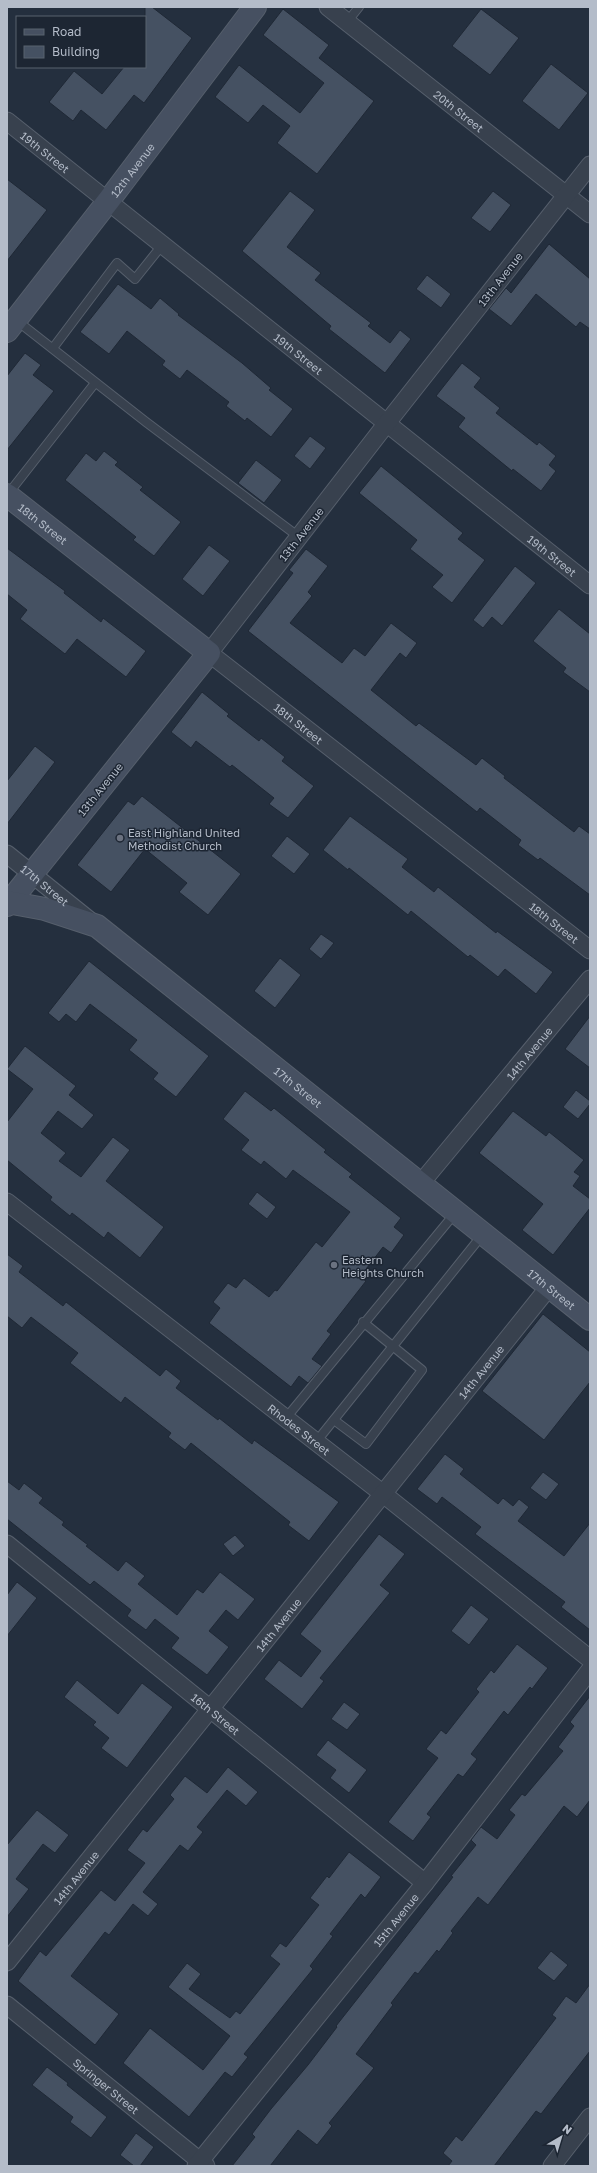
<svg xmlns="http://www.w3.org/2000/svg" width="597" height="2173" font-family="'Golos Text',sans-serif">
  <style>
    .building { fill: #455162; stroke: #1f2835 }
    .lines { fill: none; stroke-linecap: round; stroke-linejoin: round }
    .lane-casing { stroke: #565f6c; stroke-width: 10 }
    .street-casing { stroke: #565f6c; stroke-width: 19 }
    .secondary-casing { stroke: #565f6c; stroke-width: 24 }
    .lane { stroke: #38414e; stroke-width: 8 }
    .street { stroke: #38414e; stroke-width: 17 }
    .secondary { stroke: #465061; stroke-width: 22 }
    .worship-dot { fill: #6b7280; stroke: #1d2633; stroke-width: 1.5 }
    .labels { text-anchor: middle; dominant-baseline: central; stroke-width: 3; stroke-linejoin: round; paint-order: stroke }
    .street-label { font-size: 11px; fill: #b4bcc9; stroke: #1d2633 }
    .poi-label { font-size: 11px; fill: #b4bcc9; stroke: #1d2633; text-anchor: start }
  </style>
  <rect width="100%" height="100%" fill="#242f3e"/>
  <g class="building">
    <path d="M145,7h7l40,31 -48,65 -10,-8 -28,35 -25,-20 -8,11 -24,-19 25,-31 28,23 22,-27h21z"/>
    <path d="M283,9l46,36 -10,13 55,43 -57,73 -40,-31 13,-17 -27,-21 -15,18 -33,-26 24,-32 61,48 24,-30 -61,-48z"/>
    <path d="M481,9l38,29 -29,37 -38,-29z"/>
    <path d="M551,64l37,29 -29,37 -37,-29z"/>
    <path d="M7,179l40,31 -40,51z"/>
    <path d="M290,191l25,19 -28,37 34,26 -6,7 56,43 -3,3 22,17 10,-13 11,9 -26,34 -56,-44 2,-3 -89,-75z"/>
    <path d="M493,191l18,14 -21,27 -19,-14z"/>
    <path d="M549,244l41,35v50l-10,-7 -4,5 -40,-33 -25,32 -22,-17 17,-21 5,5z"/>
    <path d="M427,275l24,19 -10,14 -25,-19z"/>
    <path d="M118,284l33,25 9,-11 19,16 -1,1 64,48 29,25 -2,2 24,19 -22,28 -24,-19 -2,3 -19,-15 3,-4 -42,-32 -7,9 -18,-14 3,-4 -38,-30 -18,23 -29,-22z"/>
    <path d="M25,353l16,12 -8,10 21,16 -47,59v-74z"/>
    <path d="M462,363l19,15 -7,9 26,21 -4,5 41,32 2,-3 17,14 -7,9 7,6 -15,20 -28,-22 -1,2 -54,-44 7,-9 -29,-22z"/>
    <path d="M310,436l16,12 -16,21 -16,-13z"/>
    <path d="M104,451l14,11 -3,3 28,22 -3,3 41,32 -27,34 -21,-16 3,-3 -71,-57 21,-27 10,8z"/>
    <path d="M256,460l26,20 -18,23 -26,-20z"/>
    <path d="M381,466l82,67 -5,6 27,21 -33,43 -20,-16 11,-12 -33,-26 7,-9 -58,-47z"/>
    <path d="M209,545l21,16 -27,35 -21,-17z"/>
    <path d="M7,548l58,43 -1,2 37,29 2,-4 43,33 -20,26 -49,-38 -12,15 -45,-35 7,-9 -20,-16z"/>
    <path d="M306,549l22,17 -20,26 4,4 -22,27 52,40 12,-15 11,8 26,-33 26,20 -11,15 -6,-5 -29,37 45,36 3,-3 57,42 6,-7 23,18 -1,2 70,54 5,-6 11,8v61l-50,-37 -2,2 -20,-15 3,-5 -41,-32 -3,4 -229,-181 45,-58 -4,-3z"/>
    <path d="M515,566l21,17 -34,43 -10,-9 -9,11 -10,-8z"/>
    <path d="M559,609l31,25v58l-27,-20 3,-4 -33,-27z"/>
    <path d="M202,692l27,22 -2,2 32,25 2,-3 24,19 -3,4 32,25 -26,32 -19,-14 5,-6 -42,-33 -2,2 -34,-26 -5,7 -20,-16z"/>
    <path d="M35,746l20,16 -48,62v-43z"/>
    <path d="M142,796l99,78 -33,41 -29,-23 8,-9 -42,-34 -34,43 -34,-27 51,-64 6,4z"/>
    <path d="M350,816l58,43 -6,8 32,25 4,-5 58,46 1,-2 56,41 -17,22 -31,-25 -7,8 -28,-22 -2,2 -57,-46 -3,4 -59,-47 -1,2 -25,-20z"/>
    <path d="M287,836l23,18 -16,20 -23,-18z"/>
    <path d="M321,934l13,9 -13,16 -12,-10z"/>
    <path d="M280,958l21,17 -26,33 -21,-17z"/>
    <path d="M89,961l120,95 -33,41 -23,-18 5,-6 -29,-23 8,-10 -47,-36 -14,18 -10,-8 -7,8 -11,-9z"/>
    <path d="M590,1016v52l-25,-19z"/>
    <path d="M25,1046l51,40 -7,9 25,20 -12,14 -24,-18 -17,22 25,20 -7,8 22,16 32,-40 17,13 -24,31 58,46 -24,31 -32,-26 -4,6 -32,-25 -2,3 -20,-16 2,-3 -45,-37v-38l26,-33 -26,-20z"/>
    <path d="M576,1090l14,11v3l-12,15 -15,-12z"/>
    <path d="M245,1091l26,20 3,-3 21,17 31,25 -2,2 28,22 -3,3 52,41 -7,9 10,8 -13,18 -8,-6 -23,30 6,4 -39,50 4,3 -19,25 10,7 -14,17 -9,-7 -8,11 -82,-64 11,-15 -7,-6 15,-19 8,5 8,-10 25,19 6,-7 2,1 39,-49 6,5 28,-35 -57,-42 -7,9 -22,-18 -3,4 -20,-15 8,-10 -26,-21z"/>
    <path d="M513,1111l33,25 3,-4 35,28 -10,12 6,4 -7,10 17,13v9l-37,47 -31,-25 21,-26 -64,-51z"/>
    <path d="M257,1192l19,15 -9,12 -19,-15z"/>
    <path d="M7,1254l16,12 -4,6 44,34 3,-4 94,74 6,-7 15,12 -5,7 42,32 1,-2 33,26 2,-4 85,62 -30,39 -21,-16 2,-3 -99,-79 -6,7 -17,-13 3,-4 -46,-36 -4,6 -51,-40 8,-10 -47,-36 -9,11 -15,-12z"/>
    <path d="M543,1314l47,38v30l-46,58 -62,-49z"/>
    <path d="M445,1454l19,15 -4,5 38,30 5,-6 10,8 6,-7 10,8 -11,14 46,35 26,-33v107l-29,-23 4,-5 -90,-68 6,-7 -39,-30 -5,7 -20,-15z"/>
    <path d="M543,1472l16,12 -13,16 -16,-12z"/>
    <path d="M7,1481l12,9 5,-7 19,15 -4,5 25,19 -2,3 26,20 -2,1 32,25 8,-10 19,15 -7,8 39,31 20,-26 6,4 17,-21 35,27 -17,21 -12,-10 -17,21 20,16 -22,28 -36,-27 8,-10 -24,-19 -9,11 -19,-14 4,-6 -37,-29 -4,4 -83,-66z"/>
    <path d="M379,1534l26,20 -25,31 10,8 -70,85 4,3 -22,28 -38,-30 15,-19 22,17 20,-26 -21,-17z"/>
    <path d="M235,1535l10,11 -12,10 -10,-12z"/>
    <path d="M17,1582l20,16 -30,38v-41z"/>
    <path d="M471,1605l18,14 -20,26 -18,-14z"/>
    <path d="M517,1644l31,24 -16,21 -2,-2 -22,28 -4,-4 -33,43 6,5 -14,18 -5,-3 -31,40 4,3 -18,24 -25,-19 50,-64 -12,-9 15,-19 5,4 33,-42 -3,-3 15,-19 3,3z"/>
    <path d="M77,1680l41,34 24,-31 31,24 -46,61 -26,-20 8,-10 -16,-13 3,-3 -32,-25z"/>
    <path d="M590,1696v104l-13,17 -13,-11 -76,99 -10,-8 -27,34 2,2 -14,19 -2,-2 -19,24 -3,-2 -24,31 2,2 -37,49 18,14 -45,55 3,3 -15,19 -19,-15 -28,36h-38l23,-29 -3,-3 19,-25 37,-44 29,-38 -1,-1 117,-149 -2,-1 25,-31 -5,-5 10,-13 16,12 18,-24 -6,-5 13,-16 3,2 38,-45 -5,-4 16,-21 -4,-4z"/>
    <path d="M344,1702l16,12 -13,16 -16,-11z"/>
    <path d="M328,1740l39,30 -18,23 -19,-15 6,-8 -20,-15z"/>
    <path d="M228,1767l30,25 -12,14 -19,-16 -30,37 6,5 -15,19 -8,-6 -37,47 15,12 -10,12 -15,-12 -24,31 -4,-3 -34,44 48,38 -24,31 -77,-64 22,-30 6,5 55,-66 14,11 30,-38 -18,-13 16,-21 4,3 27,-33 -4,-4 15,-19 22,17z"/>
    <path d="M37,1810l32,25 -14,18 -12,-9 -27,35 13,10 -22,28v-72z"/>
    <path d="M349,1852l32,25 -16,21 -4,-4 -31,40 3,2 -23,30 3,3 -69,85 4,3 -16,20 -7,-5 -36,45 -66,-54 27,-35 53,42 27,-34 -62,-49 19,-24 14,11 -12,15 41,29 6,-7 4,3 40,-50 -10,-8 10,-13 6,4 33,-42 -9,-7 17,-22 2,2z"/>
    <path d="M551,1951l17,14 -14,16 -17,-13z"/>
    <path d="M590,1984v67l-25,32 -24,31 -5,-3 -42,55h-46l4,-5 -9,-8 13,-17 6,5 94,-123 -4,-3 14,-19 10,7z"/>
    <path d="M47,2067l21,16 -1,2 40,32 -16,21 -21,-16 3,-5 -41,-32z"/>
    <path d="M136,2133l18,14 -14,19h-6l-14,-11z"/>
  </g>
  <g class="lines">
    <g class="lane-casing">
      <g id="lane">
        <path d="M347,22l12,-15"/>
        <path d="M16,320l130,102 153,115"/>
        <path d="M53,348l64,-85 18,16 28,-35"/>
        <path d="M8,494l87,-111"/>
        <path d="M286,1418l170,-206"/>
        <path d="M334,1420l32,24 56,-74 -59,-48"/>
        <path d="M316,1442l167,-208"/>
      </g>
    </g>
    <g class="street-casing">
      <g id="street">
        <path id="s1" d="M328,7l262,207"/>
        <path id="s2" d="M7,121l583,464"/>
        <path id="s3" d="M590,165l-203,258 -178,230 381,297"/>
        <path id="s4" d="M7,854l82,66"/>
        <path id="s5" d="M421,1183l169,-204"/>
        <path id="s6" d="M7,1202l375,291 208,166"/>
        <path id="s7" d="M7,1544l418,339"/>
        <path id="s8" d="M7,1962c182,-224 360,-451 542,-675"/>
        <path id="s9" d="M7,2005l199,161"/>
        <path id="s10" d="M196,2166l229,-283 165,-213"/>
        <path d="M552,2166l38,-49"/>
      </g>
    </g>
    <g class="secondary-casing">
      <g id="secondary">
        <path id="s11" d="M7,331l102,-131 146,-193"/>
        <path id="s12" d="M7,495l202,158 -202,252"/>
        <path id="s13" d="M7,902l38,7 52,17 493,393"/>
      </g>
    </g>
    <use href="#lane" class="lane"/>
    <use href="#street" class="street"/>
    <use href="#secondary" class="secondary"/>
  </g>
  <g class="worship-dot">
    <circle cx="120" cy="838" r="4"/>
    <circle cx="334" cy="1265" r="4"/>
  </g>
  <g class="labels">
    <g class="street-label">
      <text stroke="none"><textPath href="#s1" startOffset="167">20th Street</textPath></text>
      <text stroke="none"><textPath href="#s2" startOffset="49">19th Street</textPath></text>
      <text stroke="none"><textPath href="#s11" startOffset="204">12th Avenue</textPath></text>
      <text transform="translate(500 279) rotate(-52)">13th Avenue</text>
      <text stroke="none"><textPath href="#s2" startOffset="373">19th Street</textPath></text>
      <text stroke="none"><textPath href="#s12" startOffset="46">18th Street</textPath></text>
      <text transform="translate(301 534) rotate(-52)">13th Avenue</text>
      <text stroke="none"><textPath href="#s2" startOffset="697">19th Street</textPath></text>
      <text stroke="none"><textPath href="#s3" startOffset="733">18th Street</textPath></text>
      <text transform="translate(100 789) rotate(-51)">13th Avenue</text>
      <text stroke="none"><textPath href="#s4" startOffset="49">17th Street</textPath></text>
      <text stroke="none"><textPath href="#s3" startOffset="1057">18th Street</textPath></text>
      <text stroke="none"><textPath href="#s5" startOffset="169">14th Avenue</textPath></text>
      <text stroke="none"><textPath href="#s13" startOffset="351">17th Street</textPath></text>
      <text stroke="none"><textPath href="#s13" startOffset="675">17th Street</textPath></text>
      <text stroke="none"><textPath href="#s8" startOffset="757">14th Avenue</textPath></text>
      <text stroke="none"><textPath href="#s6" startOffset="370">Rhodes Street</textPath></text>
      <text stroke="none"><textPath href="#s8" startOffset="433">14th Avenue</textPath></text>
      <text stroke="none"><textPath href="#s7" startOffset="269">16th Street</textPath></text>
      <text stroke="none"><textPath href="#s8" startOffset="109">14th Avenue</textPath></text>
      <text stroke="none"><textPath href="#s10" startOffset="317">15th Avenue</textPath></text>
      <text stroke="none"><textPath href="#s9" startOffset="128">Springer Street</textPath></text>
    </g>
    <g class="poi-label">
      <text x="128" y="832">East Highland United<tspan x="128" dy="13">Methodist Church</tspan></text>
      <text x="342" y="1259">Eastern<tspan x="342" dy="13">Heights Church</tspan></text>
    </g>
  </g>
  <rect width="597" height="2173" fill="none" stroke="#b4bcc9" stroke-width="16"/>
  <rect x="16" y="16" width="130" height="52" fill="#1d2633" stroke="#59626f"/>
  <rect x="24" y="29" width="20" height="6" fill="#465061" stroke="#59626f"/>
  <text x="52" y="36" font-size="12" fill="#b4bcc9">Road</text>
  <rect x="24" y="46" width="20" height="12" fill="#455162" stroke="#59626f"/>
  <text x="52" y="56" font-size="12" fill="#b4bcc9">Building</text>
  <g transform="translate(561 2137) rotate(38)" stroke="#1d2633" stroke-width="3" paint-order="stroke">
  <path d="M0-3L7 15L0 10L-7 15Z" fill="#b4bcc9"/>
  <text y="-6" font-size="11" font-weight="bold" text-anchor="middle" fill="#b4bcc9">N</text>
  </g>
</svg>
